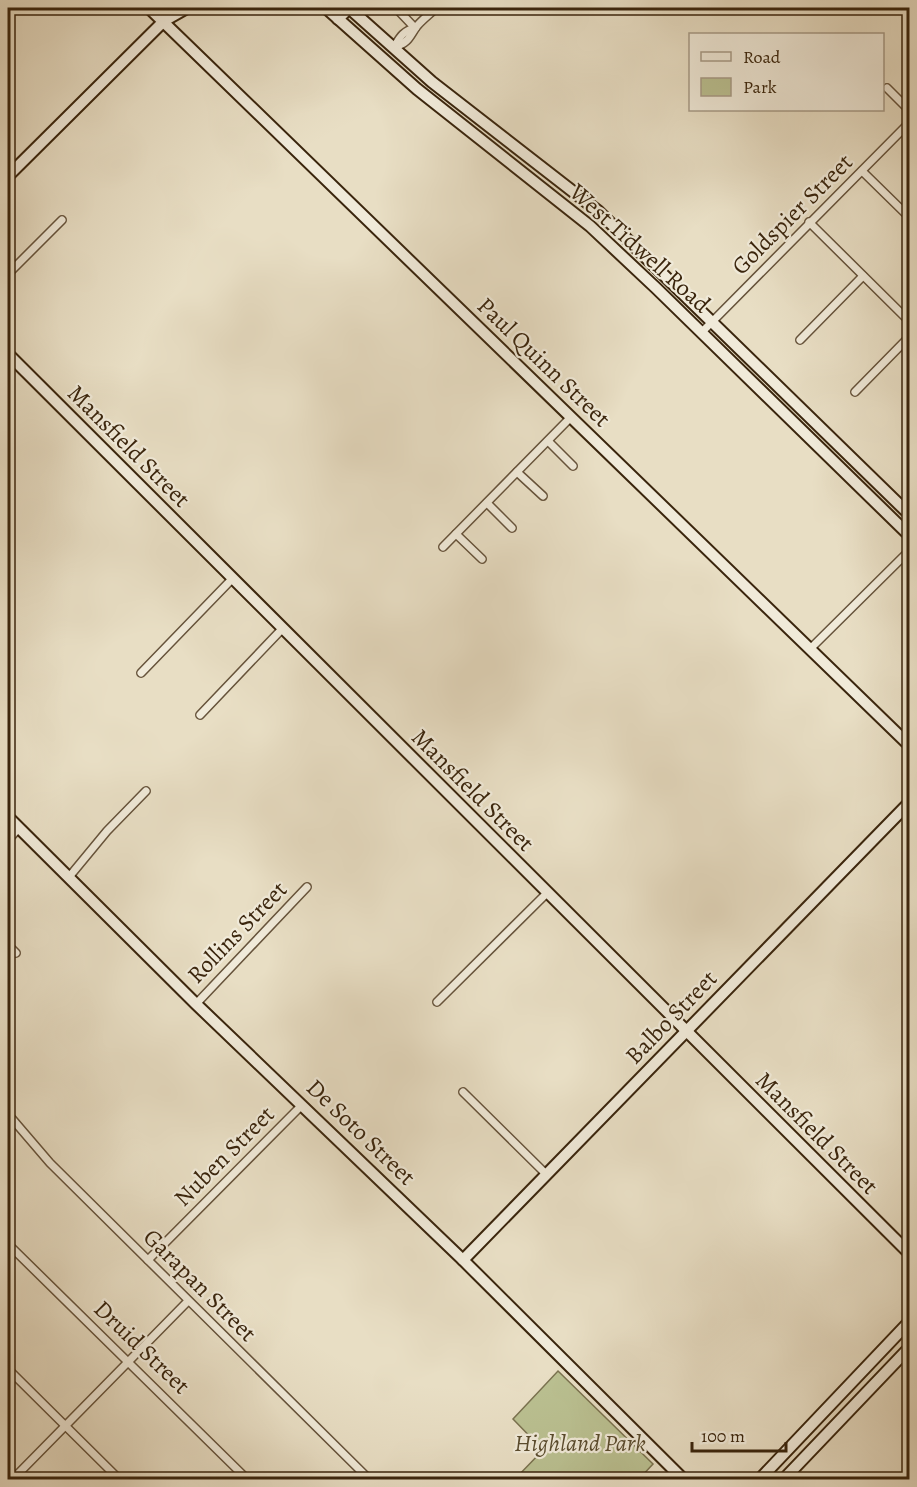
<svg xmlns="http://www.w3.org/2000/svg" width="917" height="1487" font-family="Alegreya,serif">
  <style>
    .green { fill: #bac091; stroke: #7a724f; stroke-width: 1.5 }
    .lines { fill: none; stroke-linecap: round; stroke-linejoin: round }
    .street-casing { stroke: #66533b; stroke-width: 10 }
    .secondary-casing { stroke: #3a250d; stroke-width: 14 }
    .street { stroke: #f0ead9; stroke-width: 7 }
    .secondary { stroke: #f0ead9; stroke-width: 10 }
    .labels { text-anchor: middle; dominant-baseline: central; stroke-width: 4.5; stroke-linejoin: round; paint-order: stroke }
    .street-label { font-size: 24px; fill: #3a250d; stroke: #f0ead9 }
    .park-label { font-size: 24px; font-style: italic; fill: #5a4c2e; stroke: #f0ead9 }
  </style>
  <rect width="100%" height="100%" fill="#e8dec4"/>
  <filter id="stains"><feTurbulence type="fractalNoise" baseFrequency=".00333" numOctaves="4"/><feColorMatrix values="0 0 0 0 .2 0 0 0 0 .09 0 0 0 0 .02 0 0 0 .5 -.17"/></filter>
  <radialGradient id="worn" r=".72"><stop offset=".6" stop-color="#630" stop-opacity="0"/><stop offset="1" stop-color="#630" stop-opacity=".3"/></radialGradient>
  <path class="green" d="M558,1371l95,93 -14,15h-124l28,-29 -30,-31z"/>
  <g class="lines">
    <g class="street-casing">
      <g id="street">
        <path d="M396,8l19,20"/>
        <path d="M396,46c13,-3 14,-11 21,-20 6,-7 13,-12 19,-18"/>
        <path d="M394,47c6,-10 9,-16 21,-19"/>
        <path d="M887,88l23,23"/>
        <path d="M862,171l48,47"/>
        <path d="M809,222l101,100"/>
        <path d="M8,274l54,-54"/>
        <path d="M701,333l209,-211"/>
        <path d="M800,340l63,-64"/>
        <path d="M855,392l55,-56"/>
        <path d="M548,441l25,25"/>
        <path d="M908,444l2,-1"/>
        <path d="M517,472l26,24"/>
        <path d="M487,503l25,25"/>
        <path d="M456,534l26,25"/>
        <path d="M443,547l128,-130"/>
        <path d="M810,649l100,-99"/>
        <path d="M141,673l91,-94"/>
        <path d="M200,715l82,-86"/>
        <path d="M8,840l11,-12"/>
        <path d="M69,877l38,-46 39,-40"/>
        <path d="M8,945l8,8"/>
        <path d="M437,1002l110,-109"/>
        <path d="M196,1004l111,-117"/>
        <path d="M463,1092l83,82"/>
        <path d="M8,1114l42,49 320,317"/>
        <path d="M8,1244l240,236"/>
        <path d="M148,1260l154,-155"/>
        <path d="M8,1369l112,111"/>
        <path d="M12,1480l176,-179"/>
      </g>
    </g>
    <g class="secondary-casing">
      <g id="secondary">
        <path d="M149,8l761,738"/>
        <path d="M326,8l91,81 173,137 66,62 254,248"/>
        <path d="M338,19l11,-11 83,74 166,129 312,304"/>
        <path d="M164,21l23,-13"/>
        <path d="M8,176l156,-155 8,-13"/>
        <path d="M8,354l902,900"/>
        <path d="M8,817l188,187 267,256 221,220"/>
        <path d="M463,1260l447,-458"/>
        <path d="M759,1480l151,-159"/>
        <path d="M783,1480l127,-133"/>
      </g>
    </g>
    <use href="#street" class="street"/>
    <use href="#secondary" class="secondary"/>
  </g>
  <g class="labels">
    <g class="street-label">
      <text transform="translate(792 214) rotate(-45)">Goldspier Street</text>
      <text transform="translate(640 248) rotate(42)">West Tidwell Road</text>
      <text transform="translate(544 362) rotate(44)">Paul Quinn Street</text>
      <text transform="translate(129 446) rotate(45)">Mansfield Street</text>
      <text transform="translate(473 790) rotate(45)">Mansfield Street</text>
      <text transform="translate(237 932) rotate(-46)">Rollins Street</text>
      <text transform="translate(671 1017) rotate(-46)">Balbo Street</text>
      <text transform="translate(361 1132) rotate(44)">De Soto Street</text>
      <text transform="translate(817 1133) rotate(45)">Mansfield Street</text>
      <text transform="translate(224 1156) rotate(-45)">Nuben Street</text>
      <text transform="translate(200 1285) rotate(45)">Garapan Street</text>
      <text transform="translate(142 1347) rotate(44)">Druid Street</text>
    </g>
    <g class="park-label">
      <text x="580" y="1443">Highland Park</text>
    </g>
  </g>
  <rect width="917" height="1487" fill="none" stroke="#e8dec4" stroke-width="30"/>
  <rect x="9" y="9" width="899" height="1469" fill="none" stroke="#3a250d" stroke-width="3"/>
  <rect x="15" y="15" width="887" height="1457" fill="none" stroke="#3a250d" stroke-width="1.5"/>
  <rect x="689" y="33" width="195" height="78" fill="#f0ead9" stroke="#a79b87" stroke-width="1.5"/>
  <rect x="701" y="52" width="30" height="9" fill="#f0ead9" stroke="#a79b87" stroke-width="1.5"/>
  <text x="743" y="63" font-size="18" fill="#3a250d">Road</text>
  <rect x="701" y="78" width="30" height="18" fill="#bac091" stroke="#a79b87" stroke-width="1.5"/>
  <text x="743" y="93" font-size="18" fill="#3a250d">Park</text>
  <path d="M692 1442v9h94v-9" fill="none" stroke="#3a250d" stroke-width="3"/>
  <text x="701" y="1442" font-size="18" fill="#3a250d" stroke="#f0ead9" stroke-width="4.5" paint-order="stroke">100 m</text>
  <rect width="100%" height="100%" filter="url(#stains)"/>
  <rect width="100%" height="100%" fill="url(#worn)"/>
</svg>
